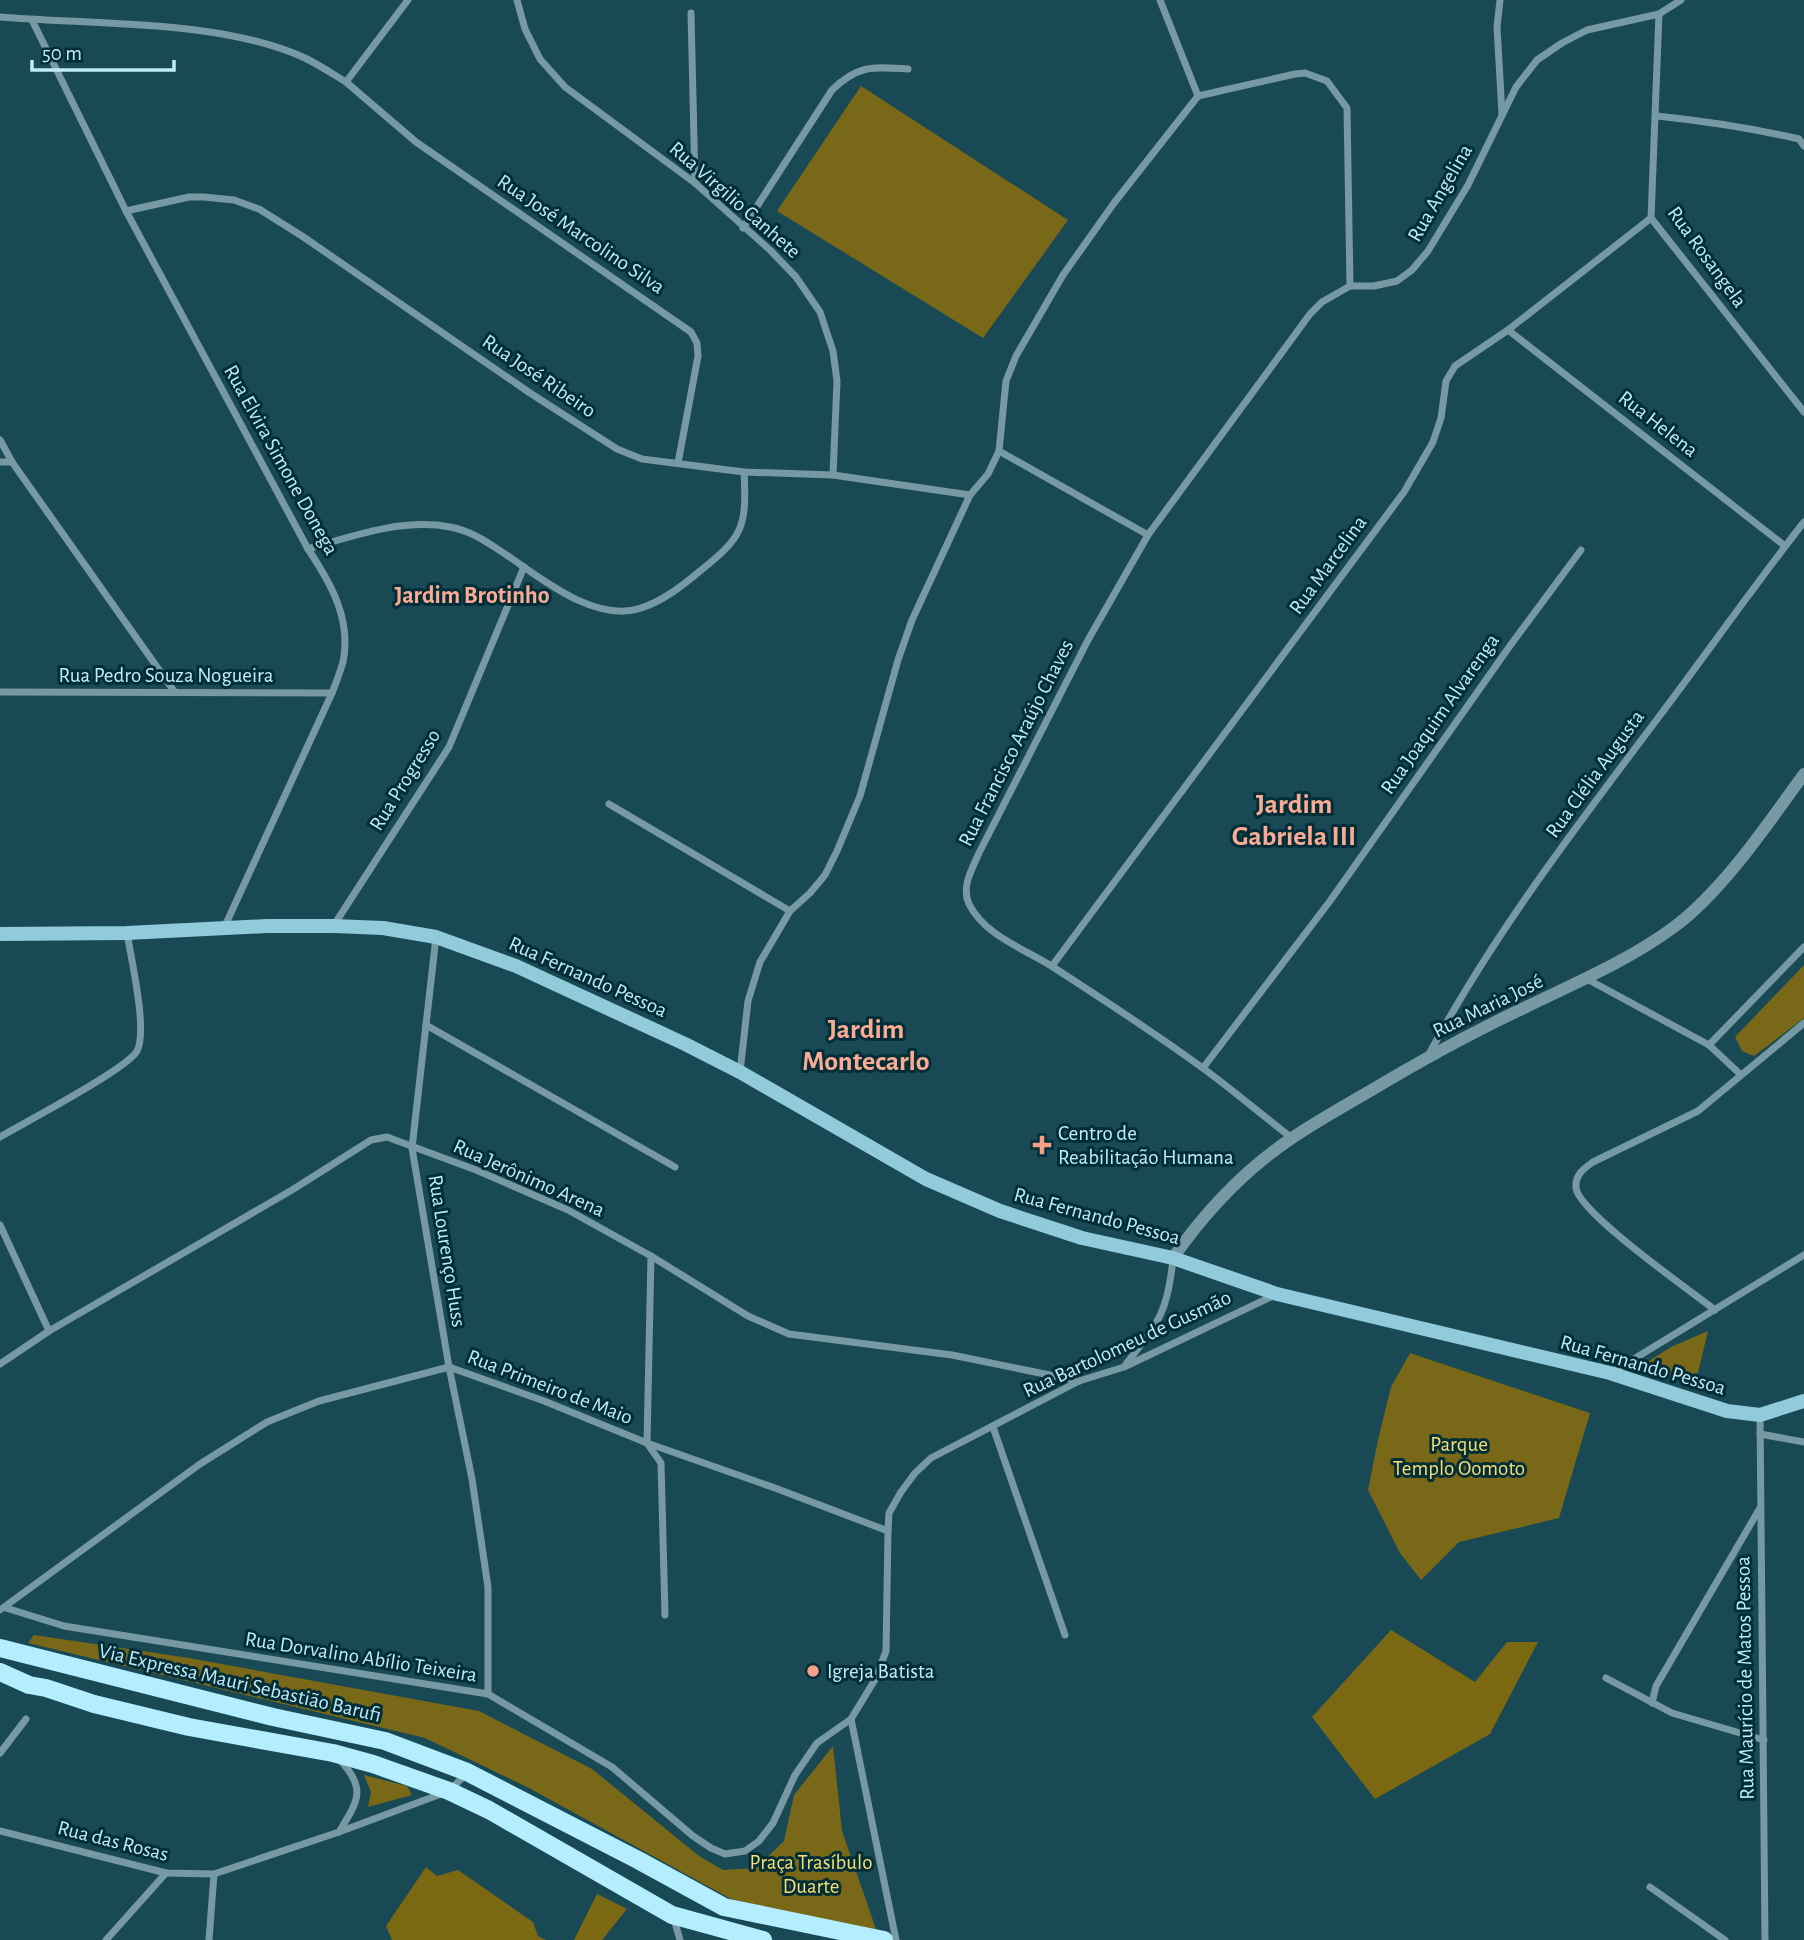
<svg xmlns="http://www.w3.org/2000/svg" width="1804" height="1940" font-family="'Alegreya Sans',sans-serif">
  <style>
    .green { fill: #796817 }
    .forest { fill: #7a6912 }
    .lines { fill: none; stroke-linecap: round; stroke-linejoin: round }
    .minor { stroke: #7699a3; stroke-width: 7 }
    .tertiary { stroke: #7699a3; stroke-width: 12 }
    .secondary { stroke: #91cada; stroke-width: 14 }
    .primary { stroke: #b3edfe; stroke-width: 18 }
    .poi-dot { fill: #f49f86; stroke: #042e37; stroke-width: 2.5 }
    .labels { text-anchor: middle; dominant-baseline: central; stroke-width: 6; stroke-linejoin: round; paint-order: stroke }
    .street-label { font-size: 21px; fill: #c0eaf6; stroke: #042e37 }
    .poi-label { font-size: 21px; fill: #c0eaf6; stroke: #042e37; text-anchor: start }
    .park-label { font-size: 21px; fill: #f7df72; stroke: #042e37 }
    .quarter-label { font-size: 24px; font-weight: bold; fill: #fbab94; stroke: #042e37 }
    .district-label { font-size: 28px; font-weight: bold; fill: #fbab94; stroke: #042e37 }
  </style>
  <rect width="100%" height="100%" fill="#184955"/>
  <g class="green">
    <path d="M861,86l207,134 -85,118 -206,-127z"/>
    <path d="M1804,965v53l-50,38 -12,-5 -7,-14z"/>
    <path d="M1708,1331l-10,42 -42,5 -17,-11 32,-20z"/>
    <path d="M1410,1353l180,60 -31,105 -100,24 -38,38 -21,-27 -32,-63 10,-50 13,-53z"/>
    <path d="M34,1635l155,23 290,53 113,58 107,87 24,14 33,-2 28,-27 10,-46 39,-49 9,85 35,101 -146,-33 -202,-111 -104,-50 -397,-95z"/>
    <path d="M364,1775l43,11 5,9 -44,12 3,-15z"/>
  </g>
  <g class="forest">
    <path d="M1391,1630l84,52 32,-40h31l-48,92 -115,65 -63,-82z"/>
    <path d="M426,1867l11,9 21,-6 75,52 5,14 8,4h-154l-6,-14z"/>
    <path d="M597,1894l30,15 -25,31h-28z"/>
  </g>
  <g class="lines">
    <g class="minor">
      <path d="M517,0l8,29 15,30 25,28 130,96 75,67 26,27 24,35 13,39 4,30 -4,94"/>
      <path d="M1500,0l-3,27 5,87"/>
      <path d="M691,13l4,170"/>
      <path d="M1659,14l-8,204 153,194"/>
      <path d="M0,17c93,8 220,2 305,41 14,7 28,16 41,24l62,-82"/>
      <path d="M32,20l94,191 182,338c22,33 44,70 35,113 -3,10 -7,21 -11,31l-108,235"/>
      <path d="M346,82l70,60 275,190 6,11 1,13 -20,107"/>
      <path d="M1198,96l97,-22 10,-1 22,8 20,27 3,178h24l23,-5 15,-11 16,-19 40,-66 48,-98 21,-27 25,-17 25,-13 72,-16 22,-14"/>
      <path d="M1657,116c48,5 94,12 142,23l5,7"/>
      <path d="M126,211l63,-14h15l30,3 25,9 43,27 228,157 87,56 25,10 102,13 89,3 137,20"/>
      <path d="M743,228l89,-138c27,-26 42,-23 76,-21"/>
      <path d="M1508,330l277,216"/>
      <path d="M0,440l12,22 162,229"/>
      <path d="M999,451l149,84"/>
      <path d="M0,462h12"/>
      <path d="M308,549c44,-13 95,-31 142,-22 23,4 41,18 61,31 33,23 86,65 130,50 22,-7 41,-22 59,-37 43,-34 47,-44 44,-99"/>
      <path d="M0,692l332,1"/>
      <path d="M609,804l181,107"/>
      <path d="M334,925l115,-178 75,-180"/>
      <path d="M436,937l-24,211 37,219 23,112 16,108v107"/>
      <path d="M1052,966l352,-474 29,-50 8,-24 5,-37 9,-15 53,-36 143,-112"/>
      <path d="M1587,979l122,66 32,30"/>
      <path d="M426,1025l249,142"/>
      <path d="M1709,1045l95,-98"/>
      <path d="M1428,1056c64,-120 148,-229 230,-338 49,-65 96,-132 146,-196"/>
      <path d="M1203,1068l127,-167 182,-258 69,-93"/>
      <path d="M740,1072l8,-71 12,-39 30,-51 20,-18 15,-18 12,-24 23,-55 38,-136 14,-40 58,-125 18,-21 11,-23 7,-70 10,-25 47,-81 51,-72 84,-107 -38,-96"/>
      <path d="M0,1137c24,-14 127,-68 137,-86 11,-20 -6,-93 -10,-118"/>
      <path d="M1292,1138c-30,-23 -58,-47 -88,-69 -49,-36 -100,-69 -151,-102 -28,-18 -68,-31 -84,-63 -8,-17 3,-35 10,-51l109,-213 60,-105 162,-221 12,-12 28,-16"/>
      <path d="M0,1225l49,106"/>
      <path d="M651,1256l-4,187 14,20 4,152"/>
      <path d="M1715,1310c-24,-19 -136,-97 -139,-122 -1,-13 7,-19 17,-26l105,-51 106,-88"/>
      <path d="M0,1364l49,-33 243,-141 79,-50 16,-3 89,33 92,40 83,46 97,60 41,18 163,21 127,26"/>
      <path d="M1126,1364c33,-42 42,-52 47,-106"/>
      <path d="M1611,1373l193,-118"/>
      <path d="M1760,1415l5,525"/>
      <path d="M993,1427l72,208"/>
      <path d="M1760,1434l44,8"/>
      <path d="M6,1608l58,18 424,68 124,73 81,69 18,12 14,6 20,-3 14,-10 14,-18 22,-48 22,-32 34,-24"/>
      <path d="M0,1610l200,-146 67,-42 52,-21 130,-34 95,34 103,42 128,45 113,43"/>
      <path d="M1606,1678l66,35 92,27"/>
      <path d="M1652,1703l4,-17 104,-178"/>
      <path d="M0,1753l26,-34"/>
      <path d="M0,1831l166,42 48,1 125,-42 110,-41 17,-17"/>
      <path d="M339,1832c19,-31 28,-43 1,-72"/>
      <path d="M1650,1887l75,53"/>
      <path d="M674,1919l6,21"/>
      <path d="M106,1940l60,-67"/>
      <path d="M209,1940l5,-66"/>
      <path d="M896,1940l-45,-221 25,-41 10,-27 2,-120 1,-18 12,-21 14,-19 16,-15 148,-77 45,-14 151,-72"/>
    </g>
    <path class="tertiary" d="M1173,1258c32,-46 73,-89 119,-120 25,-17 52,-32 78,-47 50,-30 101,-58 154,-83 51,-25 104,-47 150,-81 48,-35 95,-105 130,-153"/>
    <path class="secondary" d="M0,934l127,-1 140,-7h67l49,2 53,9 80,29 169,78 55,28 186,107 74,32 82,27 91,20 104,36 333,79 117,38 33,4 44,-14"/>
    <g class="primary">
      <path d="M0,1648l273,69 112,24 82,31 171,88 86,47 160,33"/>
      <path d="M0,1672l29,13 17,3 48,16 95,23 144,26 40,11 76,27 40,19 183,105 91,25"/>
    </g>
  </g>
  <g class="poi-dot">
    <path d="M1038.5 1134.5h7v7h7v7h-7v7h-7v-7h-7v-7h7z"/>
    <circle cx="813" cy="1671" r="7"/>
  </g>
  <g class="labels">
    <g class="street-label">
      <text transform="translate(1440 193) rotate(-60)">Rua Angelina</text>
      <text transform="translate(735 200) rotate(41)">Rua Virgilio Canhete</text>
      <text transform="translate(581 234) rotate(34)">Rua José Marcolino Silva</text>
      <text transform="translate(1707 257) rotate(54)">Rua Rosangela</text>
      <text transform="translate(539 376) rotate(34)">Rua José Ribeiro</text>
      <text transform="translate(1658 424) rotate(38)">Rua Helena</text>
      <text transform="translate(281 460) rotate(61)">Rua Elvira Simone Donega</text>
      <text transform="translate(1328 565) rotate(-54)">Rua Marcelina</text>
      <text x="166" y="675">Rua Pedro Souza Nogueira</text>
      <text transform="translate(1440 714) rotate(-55)">Rua Joaquim Alvarenga</text>
      <text transform="translate(1016 743) rotate(-63)">Rua Francisco Araújo Chaves</text>
      <text transform="translate(1595 774) rotate(-54)">Rua Clélia Augusta</text>
      <text transform="translate(405 780) rotate(-58)">Rua Progresso</text>
      <text transform="translate(588 977) rotate(24)">Rua Fernando Pessoa</text>
      <text transform="translate(1488 1006) rotate(-26)">Rua Maria José</text>
      <text transform="translate(529 1178) rotate(24)">Rua Jerônimo Arena</text>
      <text transform="translate(1097 1216) rotate(15)">Rua Fernando Pessoa</text>
      <text transform="translate(447 1251) rotate(81)">Rua Lourenço Huss</text>
      <text transform="translate(1127 1344) rotate(-25)">Rua Bartolomeu de Gusmão</text>
      <text transform="translate(1643 1365) rotate(16)">Rua Fernando Pessoa</text>
      <text transform="translate(550 1387) rotate(21)">Rua Primeiro de Maio</text>
      <text transform="translate(361 1657) rotate(9)">Rua Dorvalino Abílio Teixeira</text>
      <text transform="translate(1745 1678) rotate(-91)">Rua Maurício de Matos Pessoa</text>
      <text transform="translate(240 1683) rotate(13)">Via Expressa Mauri Sebastião Barufi</text>
      <text transform="translate(113 1841) rotate(14)">Rua das Rosas</text>
    </g>
    <g class="poi-label">
      <text x="1058" y="1133">Centro de<tspan x="1058" dy="24">Reabilitação Humana</tspan></text>
      <text x="827" y="1671">Igreja Batista</text>
    </g>
    <g class="park-label">
      <text x="1459" y="1444">Parque<tspan x="1459" dy="24">Templo Oomoto</tspan></text>
      <text x="811" y="1862">Praça Trasíbulo<tspan x="811" dy="24">Duarte</tspan></text>
    </g>
    <g class="quarter-label">
      <text x="472" y="596">Jardim Brotinho</text>
    </g>
    <g class="district-label">
      <text x="1294" y="805">Jardim<tspan x="1294" dy="32">Gabriela III</tspan></text>
      <text x="866" y="1030">Jardim<tspan x="866" dy="32">Montecarlo</tspan></text>
    </g>
  </g>
  <path d="M32 60v10h142v-10" fill="none" stroke="#c0eaf6" stroke-width="3.5"/>
  <text x="42" y="60" font-size="21" fill="#c0eaf6" stroke="#042e37" stroke-width="5" paint-order="stroke">50 m</text>
</svg>
